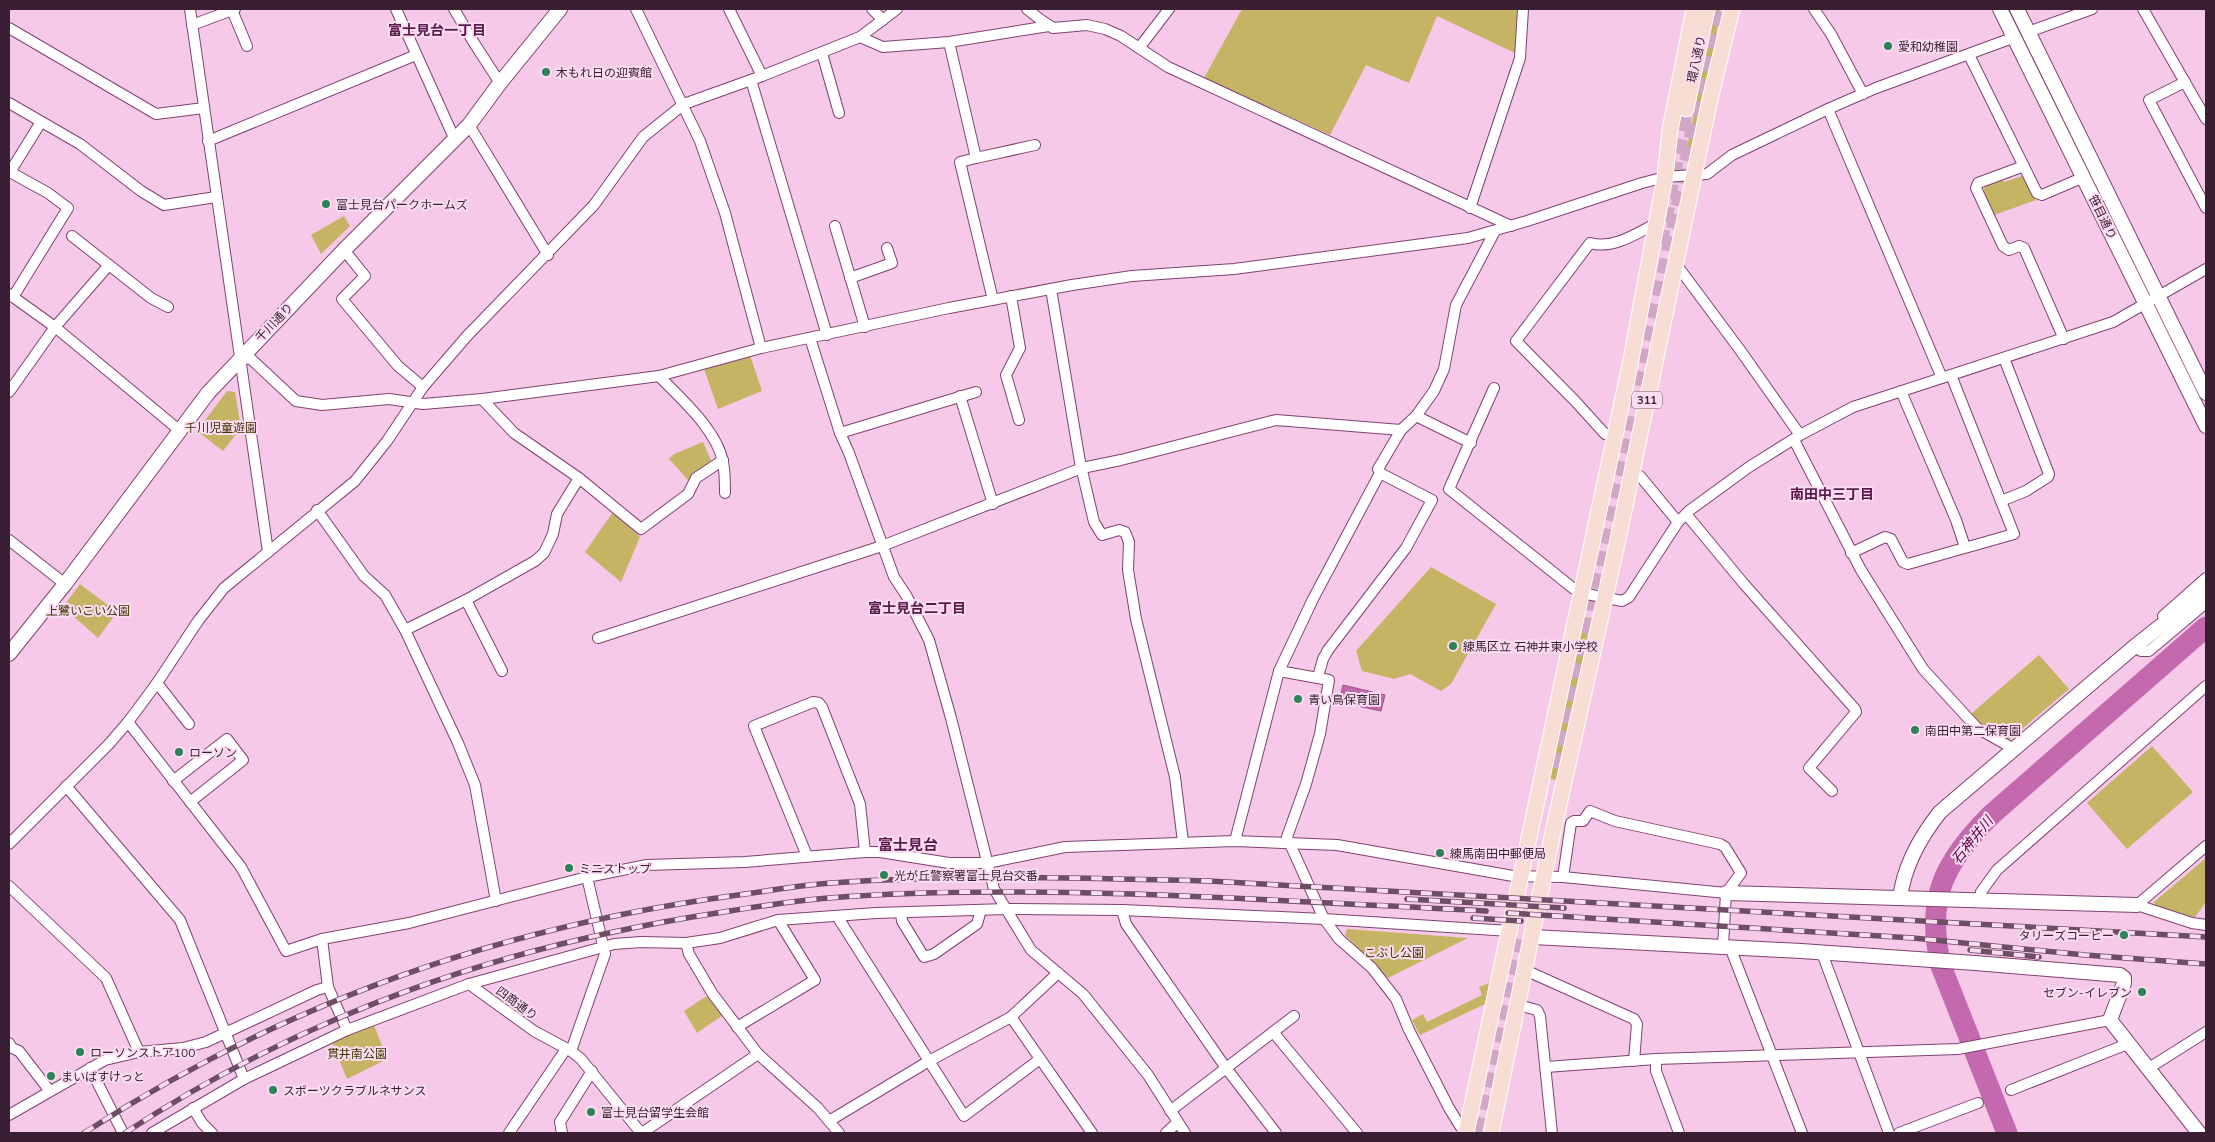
<svg xmlns="http://www.w3.org/2000/svg" width="2215" height="1142" font-family="Mulish,'Noto Sans JP',sans-serif">
  <style>
    .green { fill: #c5b464 }
    .water { fill: #c569ae; stroke: #9b5289 }
    .lines { fill: none; stroke-linecap: round; stroke-linejoin: round }
    .river { stroke: #c569ae; stroke-width: 21 }
    .primary-tunnel { stroke: #d1a7c5; stroke-width: 15; stroke-dasharray: 15 8; stroke-linecap: butt }
    .street-casing { stroke: #814171; stroke-width: 12 }
    .secondary-casing { stroke: #814171; stroke-width: 16 }
    .primary-casing { stroke: #fff; stroke-width: 17 }
    .street { stroke: #fff; stroke-width: 10 }
    .secondary { stroke: #fff; stroke-width: 14 }
    .primary { stroke: #f8ddd5; stroke-width: 15 }
    .rail-casing { stroke: #6e4d65; stroke-width: 5.5 }
    .rail { stroke: #fbdcf1; stroke-width: 4; stroke-dasharray: 11; stroke-linecap: butt }
    .poi-dot { fill: #2c8357; stroke: #fbdcf1; stroke-width: 2 }
    .labels { text-anchor: middle; dominant-baseline: central; stroke-width: 4; stroke-linejoin: round; paint-order: stroke }
    .shield { fill: #fbdcf1; stroke: #74576c; stroke-width: 1 }
    .shield-label { font-size: 11px; font-weight: bold; fill: #3a1e33 }
    .poi-label { font-size: 12px; fill: #3a1e33; stroke: #fbdcf1; text-anchor: start }
    .street-label { font-size: 12px; fill: #3a1e33; stroke: #fbdcf1 }
    .park-label { font-size: 12px; fill: #3f3400; stroke: #fbdcf1 }
    .neighbourhood-label { font-size: 14px; font-weight: bold; fill: #581a4b; stroke: #fbdcf1 }
    .water-label { font-size: 14px; font-style: italic; fill: #570049; stroke: #fbdcf1 }
    .quarter-label { font-size: 15px; font-weight: bold; fill: #581a4b; stroke: #fbdcf1 }
  </style>
  <rect width="100%" height="100%" fill="#f7c9e9"/>
  <g class="green">
    <path d="M1242,9h278l-3,45 -80,-38 -28,67 -43,-18 -36,70 -126,-57z"/>
    <path d="M1715,9h5l-6,40 -21,102 -21,-5 1,-6 15,3z"/>
    <path d="M2025,175l11,25 -42,15 -11,-23 3,-7 16,-6 2,3z"/>
    <path d="M344,216l6,10 -29,28 -10,-19z"/>
    <path d="M750,355l12,36 -44,18 -14,-40z"/>
    <path d="M227,391l8,1 6,36 -18,23 -26,-20z"/>
    <path d="M703,442l9,21 -23,18 -20,-22 5,-5z"/>
    <path d="M613,512l27,25 -19,45 -36,-30z"/>
    <path d="M1431,567l65,37 -45,80 -10,7 -31,-17 -16,5 -32,-8 -6,-20z"/>
    <path d="M80,584l37,28 -19,26 -35,-31z"/>
    <path d="M1585,617l10,2 -36,162 -12,-3z"/>
    <path d="M2039,655l30,34 -60,51 -25,-12 -12,-11v-4z"/>
    <path d="M2152,746l41,46 -66,57 -40,-46z"/>
    <path d="M2206,858v44l-11,15 -16,-2 -23,-7 -2,-6z"/>
    <path d="M1347,929l121,9 -80,40 -43,-43z"/>
    <path d="M1489,983l-4,21 -65,31 -8,-15 11,-6 4,8 55,-27 -3,-8z"/>
    <path d="M705,997h5l13,18 -26,18 -13,-22z"/>
    <path d="M374,1025l13,34 -40,20 -15,-37z"/>
  </g>
  <path class="water" d="M1343,685l42,10 -4,16 -42,-9z"/>
  <g class="lines">
    <path class="river" d="M2007,1133l-66,-167c-16,-67 3,-104 50,-151l215,-188"/>
    <g class="primary-tunnel">
      <path d="M1660,244l26,-135"/>
      <path d="M1560,769l114,-542 43,-218"/>
      <path d="M1482,1133l41,-193"/>
    </g>
    <g class="street-casing">
      <g id="street">
        <path d="M190,9l78,543"/>
        <path d="M396,9l59,131"/>
        <path d="M454,9l20,34 26,40"/>
        <path d="M636,9l64,132 25,72 36,135"/>
        <path d="M729,9l33,67"/>
        <path d="M872,9l11,11"/>
        <path d="M1027,9l14,11 12,8 34,-3 18,4 16,7 47,31 343,159"/>
        <path d="M1814,9l17,25 32,60"/>
        <path d="M2143,9l63,110"/>
        <path d="M232,10l15,36"/>
        <path d="M192,25l43,-16"/>
        <path d="M9,28l147,86 48,-6"/>
        <path d="M2028,32l64,-23"/>
        <path d="M860,37l23,10 66,-5 100,-16"/>
        <path d="M949,42l27,116 59,-13"/>
        <path d="M1139,48l30,-39"/>
        <path d="M822,53l17,60"/>
        <path d="M1969,55l68,138 5,2 42,-18"/>
        <path d="M751,80l76,255"/>
        <path d="M2185,82l-36,18 57,108"/>
        <path d="M9,103l71,41 61,47 23,14 52,-8"/>
        <path d="M1828,109l114,269"/>
        <path d="M469,125l79,130"/>
        <path d="M208,141l208,-86"/>
        <path d="M976,158l-16,4 33,138"/>
        <path d="M2024,166l-46,17 -2,5 27,58 6,4 10,-4 5,2 40,91"/>
        <path d="M1470,208l50,-150 3,-49"/>
        <path d="M835,226l30,101"/>
        <path d="M72,236l79,62 17,9"/>
        <path d="M344,250l21,26 -23,23 56,67 25,21"/>
        <path d="M1676,264l64,86 60,85"/>
        <path d="M850,278l42,-15 -5,-15"/>
        <path d="M1051,289l29,173 14,60 8,13 17,-5 6,2 4,10 -1,28 8,49 39,158 8,65"/>
        <path d="M9,294l46,33 124,103"/>
        <path d="M1011,296l9,52 -14,27 13,45"/>
        <path d="M13,297l55,-89 -20,-15 -38,-21 31,-50"/>
        <path d="M810,338l30,95 9,20 45,124 12,18 23,45 22,78 43,171 37,61 52,44 65,81 37,58"/>
        <path d="M240,358l11,1 45,42 26,4 67,-6 34,5 59,-5 177,-23 102,-28 188,-40 123,-23 60,-9 102,-7 234,-31 59,-17 115,-38 23,-6 42,-3 25,-19 96,-46 48,-21 139,-51"/>
        <path d="M659,376c22,23 58,54 64,86 2,10 2,21 2,31"/>
        <path d="M1494,388l-45,101 125,100 8,4 40,8 7,-4 49,-75 12,-12 59,-43 51,-32 53,-28 260,-85 93,-53"/>
        <path d="M1901,391l55,129 9,27"/>
        <path d="M9,392l46,-65 54,-62"/>
        <path d="M960,396l33,108"/>
        <path d="M482,399l32,34 65,45 62,51 47,-35 8,-16 27,-18"/>
        <path d="M1416,416l55,27"/>
        <path d="M840,433l136,-41"/>
        <path d="M1615,436l-10,-2 -29,-32 -60,-61 74,-98c23,7 47,-10 67,-20"/>
        <path d="M1794,440l67,130 62,99 54,59 37,21"/>
        <path d="M1631,474l9,2 38,46"/>
        <path d="M2001,501l25,-10 22,-14 1,-3 -45,-116"/>
        <path d="M317,510l47,66 21,19 20,35 53,113 17,42 21,116"/>
        <path d="M1686,514l58,70 111,125 1,3 -47,56 23,23"/>
        <path d="M9,540l56,44"/>
        <path d="M1851,553l34,-16 6,2 12,23 5,2 106,-30 -63,-159"/>
        <path d="M466,600l36,71"/>
        <path d="M2163,616l43,-38"/>
        <path d="M405,630l61,-30 69,-39 9,-8 9,-19 4,-20 22,-36"/>
        <path d="M598,638l284,-92 200,-78 39,-8 155,-40 125,10"/>
        <path d="M2138,643l-4,4 7,4h8l57,-48"/>
        <path d="M1279,671l50,9 -9,54 -14,50 -19,53 3,7 34,75 15,20 33,29 24,31 13,31 40,78 11,18 8,7"/>
        <path d="M1318,677l5,-18 5,-9 78,-102 26,-48 -52,-27"/>
        <path d="M157,683l32,41"/>
        <path d="M128,722l113,145 45,84 36,-12 87,-16 178,-46 60,-12 98,-3 120,-10h15l69,11h38l78,-16 170,-6 102,4 176,31 50,1 163,16"/>
        <path d="M173,781l54,-42 16,21 -53,42"/>
        <path d="M66,786l114,134 64,159"/>
        <path d="M1235,841l44,-170 34,-72 67,-126 -2,-4 23,-39 15,-14 18,-25 10,-22 12,-64 39,-74"/>
        <path d="M9,844l100,-100 19,-22 29,-39 41,-62 26,-33 131,-107 32,-40 36,-54 44,-51 127,-131 49,-68 41,-33 78,-28 98,-39 37,-28"/>
        <path d="M2206,846l-69,59 55,18 14,2"/>
        <path d="M807,856l-53,-130 59,-24 6,1 3,4 38,97 5,48"/>
        <path d="M1563,877l8,-54 3,-2h9l7,-10 25,10 105,23 5,3 16,26 -15,20 -3,53"/>
        <path d="M9,886l97,92 33,74"/>
        <path d="M1980,900l1,-8 16,-22 209,-184"/>
        <path d="M1122,910l4,14 100,144 50,65"/>
        <path d="M901,913l1,8 22,36 10,-3 43,-30 4,-14"/>
        <path d="M837,916l127,200 76,-57"/>
        <path d="M322,939l6,48 19,43"/>
        <path d="M686,943l3,11 23,39 46,61 60,54 21,25"/>
        <path d="M1730,947l72,186"/>
        <path d="M1822,953l67,180"/>
        <path d="M1525,970l109,49 3,5 -3,37"/>
        <path d="M469,984l65,47 37,20 10,8 60,74"/>
        <path d="M1518,1005l19,5 3,6 12,117"/>
        <path d="M1011,1017l81,116"/>
        <path d="M737,1027l78,-47 -37,-60"/>
        <path d="M1273,1032l84,101"/>
        <path d="M9,1043l3,5 7,3 30,39"/>
        <path d="M571,1051l34,-97 -18,-77"/>
        <path d="M1656,1059v12l23,62"/>
        <path d="M1546,1067l110,-8 302,-10 152,-29"/>
        <path d="M90,1068l33,65"/>
        <path d="M2149,1068l57,-36"/>
        <path d="M2011,1090l119,-47"/>
        <path d="M193,1108l9,15 10,10"/>
        <path d="M1170,1111l124,-95"/>
        <path d="M9,1115l96,-55 34,-8 44,-4 23,-6 111,-52 11,-3"/>
        <path d="M829,1121l100,-60 82,-44 47,-44"/>
        <path d="M152,1133l92,-54 103,-49 122,-46 145,-40 27,-2 45,1 34,-5 58,-18 98,-7 131,-4 115,1 202,9 186,12"/>
        <path d="M509,1133l57,-84"/>
        <path d="M562,1133l-2,-11 32,-51"/>
        <path d="M642,1133l116,-79"/>
        <path d="M1166,1133l12,-11"/>
        <path d="M1899,1133l79,-30"/>
      </g>
    </g>
    <g class="secondary-casing">
      <g id="secondary">
        <path d="M2000,9l206,417"/>
        <path d="M2017,9l189,384"/>
        <path d="M9,654l56,-70 143,-191 136,-143 125,-125 31,-42 60,-74"/>
        <path d="M1726,893l411,12"/>
        <path d="M1900,898c4,-31 21,-62 40,-86l194,-165 72,-57"/>
        <path d="M1533,937l268,14 174,12 145,12 4,3v5l-14,37 89,113"/>
      </g>
    </g>
    <g class="primary-casing">
      <g id="primary">
        <path d="M1686,109l21,-100"/>
        <path d="M1466,1133l164,-768 35,-188 5,-47 24,-121"/>
        <path d="M1491,1133l63,-306 63,-283 93,-445 22,-90"/>
      </g>
    </g>
    <use href="#street" class="street"/>
    <use href="#secondary" class="secondary"/>
    <use href="#primary" class="primary"/>
    <g class="rail-casing">
      <g id="rail">
        <path d="M1407,899l157,9"/>
        <path d="M1508,913l405,25 172,17 121,9"/>
        <path d="M1473,918l48,3"/>
        <path d="M1970,950l69,7"/>
        <path d="M84,1133c202,-131 416,-206 654,-238 31,-4 62,-10 93,-12 126,-9 252,-5 378,-2l997,56"/>
        <path d="M125,1133c182,-120 377,-187 592,-220 37,-6 74,-12 112,-15 101,-8 203,-7 304,-4 117,4 235,11 353,17"/>
      </g>
    </g>
    <use href="#rail" class="rail"/>
  </g>
  <g class="poi-dot">
    <circle cx="1888" cy="46" r="5"/>
    <circle cx="546" cy="72" r="5"/>
    <circle cx="326" cy="204" r="5"/>
    <circle cx="1453" cy="646" r="5"/>
    <circle cx="1298" cy="699" r="5"/>
    <circle cx="1915" cy="730" r="5"/>
    <circle cx="179" cy="752" r="5"/>
    <circle cx="1440" cy="853" r="5"/>
    <circle cx="569" cy="868" r="5"/>
    <circle cx="884" cy="875" r="5"/>
    <circle cx="2124" cy="935" r="5"/>
    <circle cx="2142" cy="992" r="5"/>
    <circle cx="80" cy="1052" r="5"/>
    <circle cx="51" cy="1076" r="5"/>
    <circle cx="273" cy="1090" r="5"/>
    <circle cx="591" cy="1112" r="5"/>
  </g>
  <g class="labels">
    <rect class="shield" x="1632" y="391.5" width="30" height="17" rx="4"/>
    <g class="shield-label">
      <text x="1647" y="400">311</text>
    </g>
    <g class="poi-label">
      <text x="1898" y="46">愛和幼稚園</text>
      <text x="556" y="72">木もれ日の迎賓館</text>
      <text x="336" y="204">富士見台パークホームズ</text>
      <text x="1463" y="646">練馬区立 石神井東小学校</text>
      <text x="1308" y="699">青い鳥保育園</text>
      <text x="1925" y="730">南田中第二保育園</text>
      <text x="189" y="752">ローソン</text>
      <text x="1450" y="853">練馬南田中郵便局</text>
      <text x="579" y="868">ミニストップ</text>
      <text x="894" y="875">光が丘警察署富士見台交番</text>
      <text x="2114" y="935" text-anchor="end">タリーズコーヒー</text>
      <text x="2132" y="992" text-anchor="end">セブン-イレブン</text>
      <text x="90" y="1052">ローソンストア100</text>
      <text x="61" y="1076">まいばすけっと</text>
      <text x="283" y="1090">スポーツクラブルネサンス</text>
      <text x="601" y="1112">富士見台留学生会館</text>
    </g>
    <g class="street-label">
      <text transform="translate(1696 59) rotate(-78)">環八通り</text>
      <text transform="translate(2103 217) rotate(64)">笹目通り</text>
      <text transform="translate(274 322) rotate(-46)">千川通り</text>
      <text transform="translate(517 1003) rotate(36)">四商通り</text>
    </g>
    <g class="park-label">
      <text x="221" y="427">千川児童遊園</text>
      <text x="88" y="610">上鷺いこい公園</text>
      <text x="1394" y="952">こぶし公園</text>
      <text x="357" y="1053">貫井南公園</text>
    </g>
    <g class="neighbourhood-label">
      <text x="437" y="30">富士見台一丁目</text>
      <text x="1832" y="494">南田中三丁目</text>
      <text x="917" y="608">富士見台二丁目</text>
    </g>
    <g class="water-label">
      <text transform="translate(1972 840) rotate(-51)">石神井川</text>
    </g>
    <g class="quarter-label">
      <text x="908" y="844">富士見台</text>
    </g>
  </g>
  <rect width="2215" height="1142" fill="none" stroke="#3a1e33" stroke-width="20"/>
</svg>
